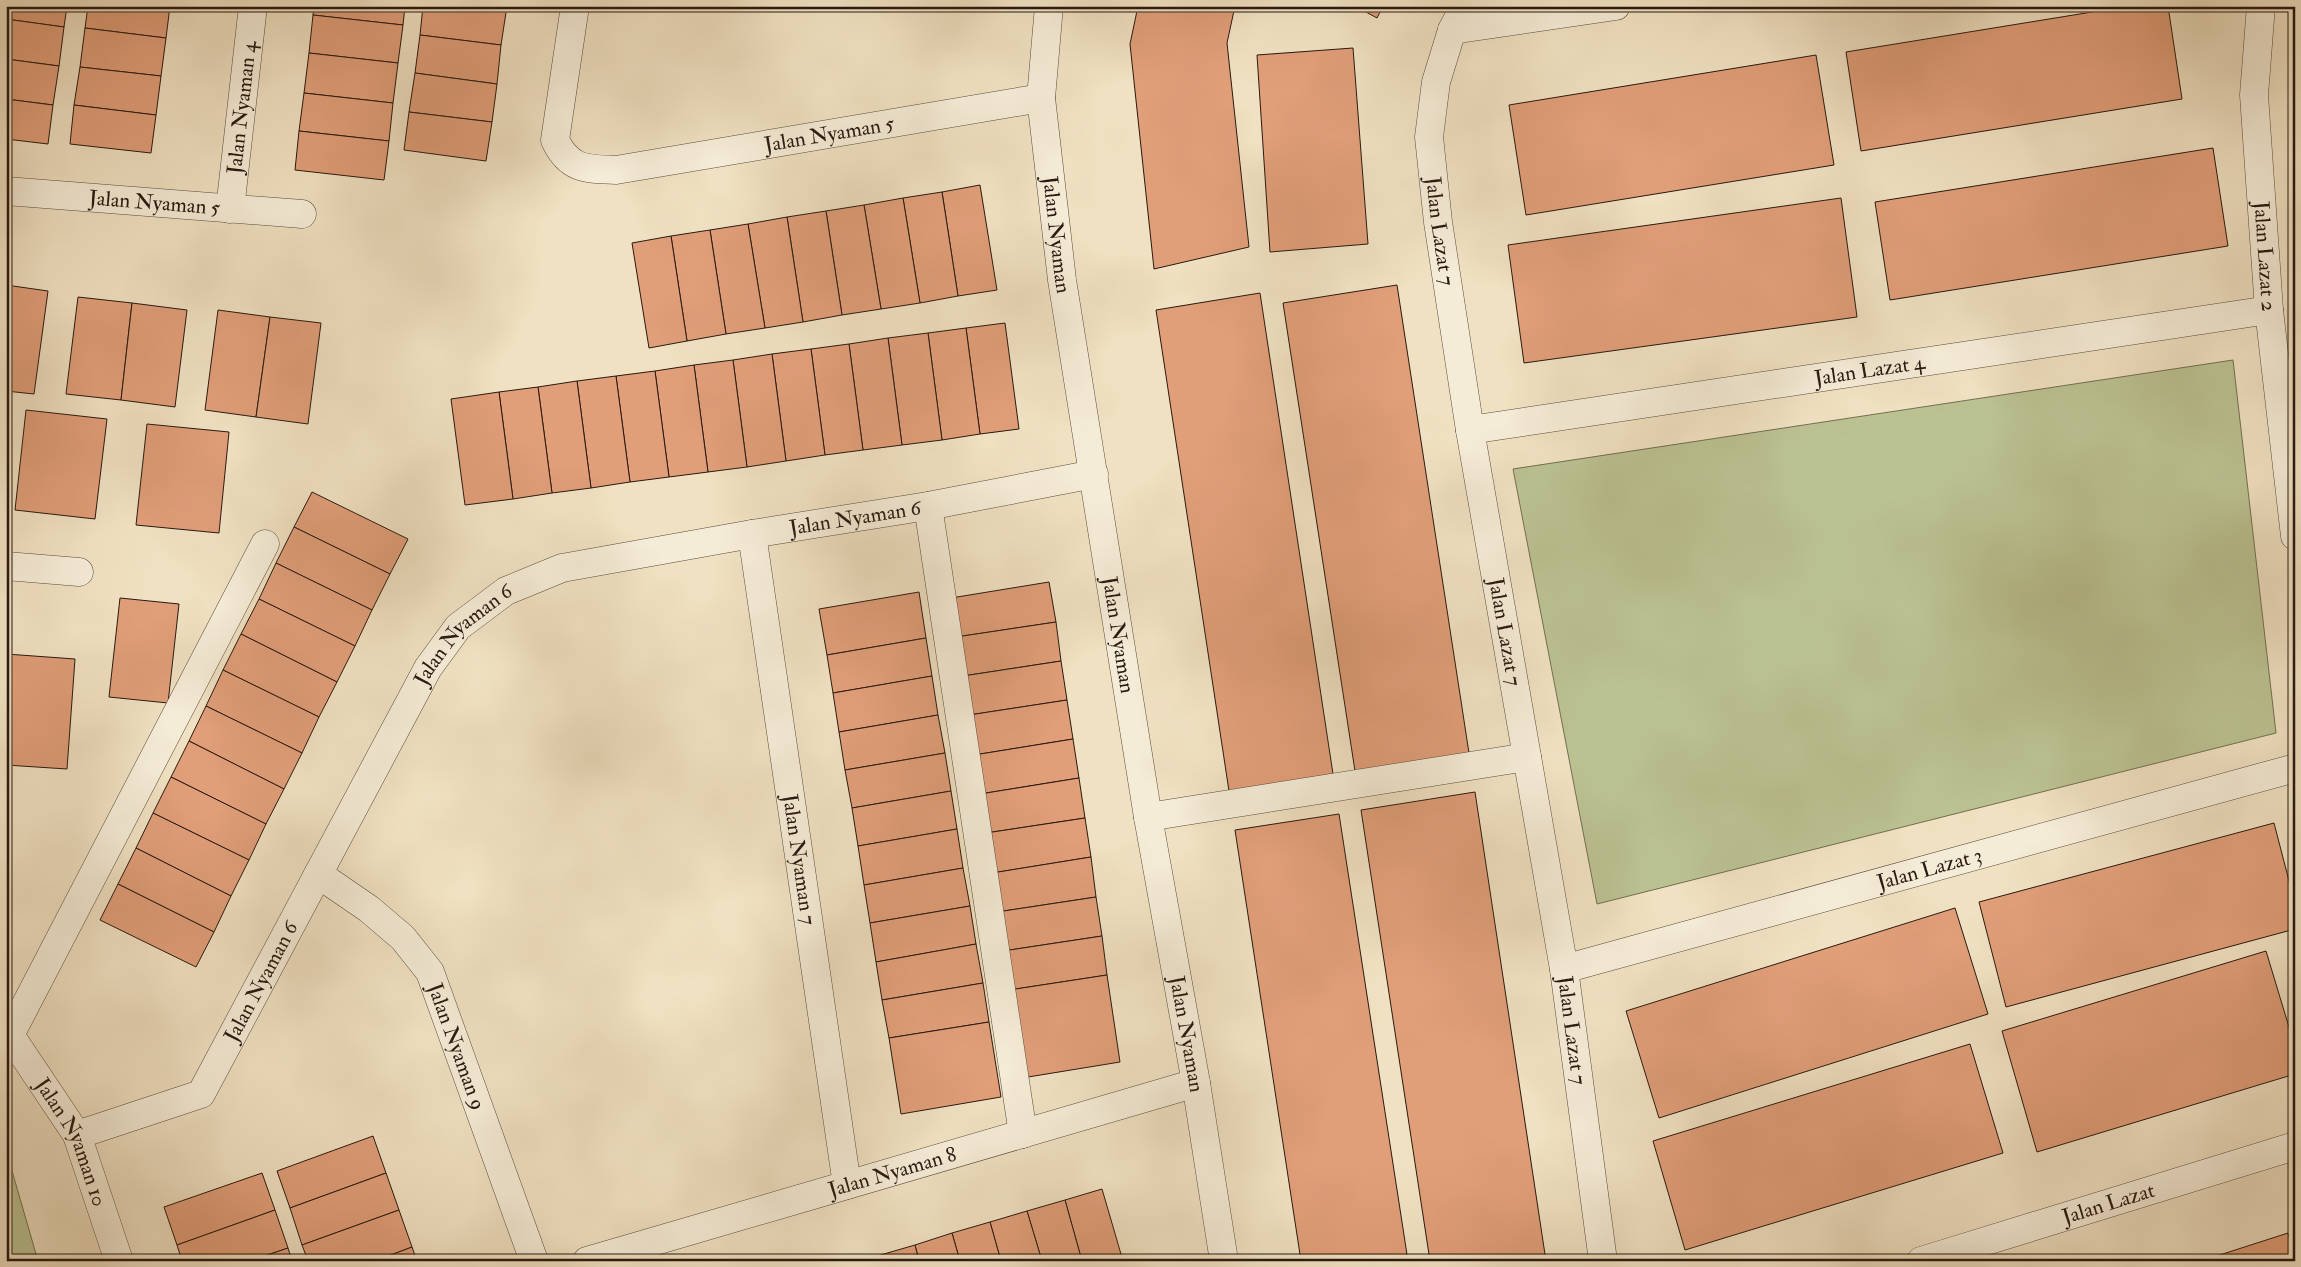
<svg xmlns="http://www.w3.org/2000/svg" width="2301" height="1267" font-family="'IM FELL Double Pica',serif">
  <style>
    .green { fill: #bbc292; stroke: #726e52 }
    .building { fill: #e09e79; stroke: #281911 }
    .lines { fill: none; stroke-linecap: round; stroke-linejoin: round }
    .minor-casing { stroke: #5a4b3d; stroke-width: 29 }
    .minor { stroke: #f5ecd7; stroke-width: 28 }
    .labels { text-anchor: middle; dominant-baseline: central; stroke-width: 4.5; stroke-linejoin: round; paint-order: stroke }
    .street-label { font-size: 21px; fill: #281911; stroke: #f5ecd7 }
  </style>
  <rect width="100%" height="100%" fill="#f0e1c2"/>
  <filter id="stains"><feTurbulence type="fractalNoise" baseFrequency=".004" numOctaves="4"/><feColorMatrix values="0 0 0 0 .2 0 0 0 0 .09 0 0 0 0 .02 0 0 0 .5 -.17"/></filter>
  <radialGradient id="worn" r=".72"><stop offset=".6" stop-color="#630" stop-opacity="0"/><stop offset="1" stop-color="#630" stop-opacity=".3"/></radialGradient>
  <g class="green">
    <path d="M2233,360l43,373 -679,171 -84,-435z"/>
    <path d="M6,1150l32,111h-32z"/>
  </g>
  <g class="building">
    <path d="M6,6h61l-3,21 -58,-8z"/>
    <path d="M88,6h82l-4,32 -81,-10z"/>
    <path d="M314,6h91l-2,19 -90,-10z"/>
    <path d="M423,6h84l-6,39 -81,-10z"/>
    <path d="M1138,6h97l-8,37 22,204 -95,22 -24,-225z"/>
    <path d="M1355,6h28l-6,12z"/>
    <path d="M2129,6h39l14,93 -321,52 -15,-99z"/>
    <path d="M313,15l90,10 -5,38 -89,-10z"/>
    <path d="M6,19l58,8 -5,39 -53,-7z"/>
    <path d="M85,28l81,10 -5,38 -81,-9z"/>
    <path d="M420,35l81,10 -4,39 -82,-11z"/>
    <path d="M1353,48l15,196 -98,8 -13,-197z"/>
    <path d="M309,53l89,10 -5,40 -89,-10z"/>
    <path d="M1816,55l18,110 -308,50 -17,-110z"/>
    <path d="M6,59l53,7 -6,39 -47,-6z"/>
    <path d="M80,67l81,9 -5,39 -82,-10z"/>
    <path d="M415,73l82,11 -5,38 -83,-10z"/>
    <path d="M304,93l89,10 -4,38 -90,-10z"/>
    <path d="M6,99l47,6 -5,39 -42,-5z"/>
    <path d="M74,105l82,10 -5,38 -81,-9z"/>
    <path d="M409,112l83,10 -6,39 -82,-11z"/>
    <path d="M299,131l90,10 -5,39 -89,-10z"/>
    <path d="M2213,148l15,98 -338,54 -15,-98z"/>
    <path d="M980,185l17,105 -39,6 -16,-104z"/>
    <path d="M942,192l16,104 -38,7 -17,-105z"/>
    <path d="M903,198l17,105 -39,6 -17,-104z"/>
    <path d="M1841,198l16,119 -333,46 -16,-118z"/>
    <path d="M864,205l17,104 -39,6 -16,-104z"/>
    <path d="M826,211l16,104 -39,7 -16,-105z"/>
    <path d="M787,217l16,105 -38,6 -17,-104z"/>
    <path d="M748,224l17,104 -39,6 -16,-104z"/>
    <path d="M710,230l16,104 -39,7 -16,-105z"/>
    <path d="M671,236l16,105 -38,7 -17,-105z"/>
    <path d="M6,285l42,6 -14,103 -28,-3z"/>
    <path d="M1397,285l72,468 -114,18 -72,-468z"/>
    <path d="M1260,293l73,481 -104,17 -73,-481z"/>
    <path d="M78,297l54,6 -11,97 -55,-6z"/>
    <path d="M132,303l55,7 -12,97 -54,-7z"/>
    <path d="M218,310l52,7 -14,100 -51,-7z"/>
    <path d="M270,317l51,6 -13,101 -52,-7z"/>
    <path d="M1005,323l14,106 -39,5 -14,-106z"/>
    <path d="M966,328l14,106 -38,6 -14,-107z"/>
    <path d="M928,333l14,107 -40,5 -14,-107z"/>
    <path d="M888,338l14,107 -39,5 -14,-106z"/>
    <path d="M849,344l14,106 -38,5 -14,-106z"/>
    <path d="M811,349l14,106 -39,6 -14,-107z"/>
    <path d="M772,354l14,107 -39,6 -14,-107z"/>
    <path d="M733,360l14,107 -39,5 -14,-107z"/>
    <path d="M694,365l14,107 -39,5 -14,-106z"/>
    <path d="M655,371l14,106 -39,5 -14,-106z"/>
    <path d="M616,376l14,106 -39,6 -14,-107z"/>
    <path d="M577,381l14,107 -39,5 -14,-106z"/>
    <path d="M538,387l14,106 -39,6 -14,-107z"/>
    <path d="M499,392l14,107 -48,6 -14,-106z"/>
    <path d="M26,410l81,9 -12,100 -80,-9z"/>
    <path d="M147,424l82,8 -10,101 -83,-8z"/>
    <path d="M312,492l96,47 -18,35 -96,-47z"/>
    <path d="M294,527l96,47 -18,36 -96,-47z"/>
    <path d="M276,563l96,47 -17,36 -96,-47z"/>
    <path d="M1049,582l7,40 -100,15 -5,-39z"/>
    <path d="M919,592l7,46 -99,17 -8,-46z"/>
    <path d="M120,598l59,6 -11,99 -59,-6z"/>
    <path d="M259,599l96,47 -18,36 -96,-48z"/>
    <path d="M1056,622l5,39 -98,15 -7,-39z"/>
    <path d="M241,634l96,48 -18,35 -96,-47z"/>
    <path d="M926,638l6,38 -99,17 -6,-38z"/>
    <path d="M6,654l69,5 -8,110 -61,-4z"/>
    <path d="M1061,661l6,39 -98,15 -6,-39z"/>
    <path d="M223,670l96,47 -17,36 -96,-47z"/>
    <path d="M932,676l6,39 -99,17 -6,-39z"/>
    <path d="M1067,700l6,39 -99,16 -5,-40z"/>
    <path d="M206,706l96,47 -18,36 -95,-48z"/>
    <path d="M938,715l7,38 -100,17 -6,-38z"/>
    <path d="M1073,739l6,39 -99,16 -6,-39z"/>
    <path d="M189,741l95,48 -18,35 -95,-47z"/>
    <path d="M945,753l6,38 -99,17 -7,-38z"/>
    <path d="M171,777l95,47 -17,36 -96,-47z"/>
    <path d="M1079,778l6,40 -99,15 -6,-39z"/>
    <path d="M951,791l6,38 -99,17 -6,-38z"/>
    <path d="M1475,792l71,469h-116l-69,-451z"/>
    <path d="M153,813l96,47 -18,36 -95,-48z"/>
    <path d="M1339,814l69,447h-107l-66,-431z"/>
    <path d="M1085,818l6,39 -99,16 -6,-40z"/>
    <path d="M2274,823l21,81v25l-289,78 -27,-105z"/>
    <path d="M957,829l6,39 -99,17 -6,-39z"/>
    <path d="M136,848l95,48 -17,36 -96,-48z"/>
    <path d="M1091,857l5,40 -99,15 -5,-39z"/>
    <path d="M963,868l7,38 -100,17 -6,-38z"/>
    <path d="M118,884l96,48 -18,35 -96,-47z"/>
    <path d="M1096,897l6,39 -99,15 -6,-39z"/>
    <path d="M970,906l6,38 -100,18 -6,-39z"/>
    <path d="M1955,908l33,106 -329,104 -33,-107z"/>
    <path d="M1102,936l5,39 -98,15 -6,-39z"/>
    <path d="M976,944l7,39 -101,17 -6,-38z"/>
    <path d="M2266,951l29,96v27l-258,78 -35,-121z"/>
    <path d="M1107,975l13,87 -98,16 -13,-88z"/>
    <path d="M983,983l6,39 -100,16 -7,-38z"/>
    <path d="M989,1022l12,75 -100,17 -12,-76z"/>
    <path d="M1970,1044l33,109 -318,97 -32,-109z"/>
    <path d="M373,1136l13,37 -96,35 -13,-37z"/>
    <path d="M262,1173l13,37 -98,35 -13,-38z"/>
    <path d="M386,1173l13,37 -97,35 -12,-37z"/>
    <path d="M1102,1189l21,72h-41l-17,-61z"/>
    <path d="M1065,1200l17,61h-40l-15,-50z"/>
    <path d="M275,1210l13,38 -38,13h-68l-5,-16z"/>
    <path d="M399,1210l13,37 -37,14h-67l-6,-16z"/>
    <path d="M1027,1211l15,50h-41l-11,-39z"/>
    <path d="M990,1222l11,39h-41l-8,-28z"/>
    <path d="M952,1233l8,28h-41l-4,-16z"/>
    <path d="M2288,1233l7,28h-94z"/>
    <path d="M915,1245l4,16h-40l-2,-5z"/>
    <path d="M412,1247l5,14h-42z"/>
    <path d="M288,1248l4,13h-42z"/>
  </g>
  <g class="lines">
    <g class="minor-casing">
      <g id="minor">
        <path id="s1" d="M575,6l-20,134c14,30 32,29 61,30l425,-72"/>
        <path id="s2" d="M1049,6l-8,92 21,182 86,537 48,266 28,178"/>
        <path id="s3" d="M1465,6l-13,24 -16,52 -7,55 9,85 32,208 94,539 39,292"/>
        <path id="s4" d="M2261,6l-7,89 15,215 26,226"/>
        <path d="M1452,30l164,-24"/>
        <path id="s5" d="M6,191l296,23"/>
        <path id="s6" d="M230,209l23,-203"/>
        <path id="s7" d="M1470,430l799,-120"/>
        <path d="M928,506l95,628"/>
        <path id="s8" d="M752,534l95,651"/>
        <path d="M6,566l73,6"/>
        <path d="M1148,817l379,-60"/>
        <path id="s9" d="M318,874l51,35 34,29 27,34 104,289"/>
        <path id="s10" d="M1564,969l731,-201"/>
        <path id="s11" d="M6,1033l4,2 67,100 42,126"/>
        <path d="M10,1035l255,-491"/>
        <path id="s12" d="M77,1135l124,-41 227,-426 30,-41 48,-36 56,-23 190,-34 176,-28 166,-32"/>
        <path id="s13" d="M587,1261l609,-178"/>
        <path id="s14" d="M1921,1261l374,-115"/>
      </g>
    </g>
    <use href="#minor" class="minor"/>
  </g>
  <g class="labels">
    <g class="street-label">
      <text stroke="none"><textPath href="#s6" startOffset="102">Jalan Nyaman 4</textPath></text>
      <text stroke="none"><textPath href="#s1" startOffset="425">Jalan Nyaman 5</textPath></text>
      <text stroke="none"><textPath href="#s5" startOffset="149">Jalan Nyaman 5</textPath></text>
      <text stroke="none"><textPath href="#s3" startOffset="232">Jalan Lazat 7</textPath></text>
      <text stroke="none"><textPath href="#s2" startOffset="230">Jalan Nyaman</textPath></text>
      <text stroke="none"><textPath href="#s4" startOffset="251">Jalan Lazat 2</textPath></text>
      <text stroke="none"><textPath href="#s7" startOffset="404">Jalan Lazat 4</textPath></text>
      <text stroke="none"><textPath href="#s12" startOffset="1082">Jalan Nyaman 6</textPath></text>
      <text stroke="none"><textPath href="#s3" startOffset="638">Jalan Lazat 7</textPath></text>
      <text stroke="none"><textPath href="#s2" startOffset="635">Jalan Nyaman</textPath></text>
      <text stroke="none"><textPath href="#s12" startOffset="662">Jalan Nyaman 6</textPath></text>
      <text stroke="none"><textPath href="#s8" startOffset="329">Jalan Nyaman 7</textPath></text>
      <text stroke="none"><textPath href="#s10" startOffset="379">Jalan Lazat 3</textPath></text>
      <text stroke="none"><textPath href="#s12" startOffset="258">Jalan Nyaman 6</textPath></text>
      <text stroke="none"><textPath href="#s3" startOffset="1042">Jalan Lazat 7</textPath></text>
      <text stroke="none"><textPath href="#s2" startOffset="1040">Jalan Nyaman</textPath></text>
      <text stroke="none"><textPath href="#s9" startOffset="229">Jalan Nyaman 9</textPath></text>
      <text stroke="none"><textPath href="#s11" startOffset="129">Jalan Nyaman 10</textPath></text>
      <text stroke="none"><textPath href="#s13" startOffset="318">Jalan Nyaman 8</textPath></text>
      <text stroke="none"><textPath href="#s14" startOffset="196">Jalan Lazat</textPath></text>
    </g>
  </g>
  <rect width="2301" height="1267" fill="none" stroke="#f0e1c2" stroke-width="25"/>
  <rect x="8" y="8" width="2286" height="1252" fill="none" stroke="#281911" stroke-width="2.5"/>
  <rect x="12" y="12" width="2276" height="1242" fill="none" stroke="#281911"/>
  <rect width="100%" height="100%" filter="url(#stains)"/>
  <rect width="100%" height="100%" fill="url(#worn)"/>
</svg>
